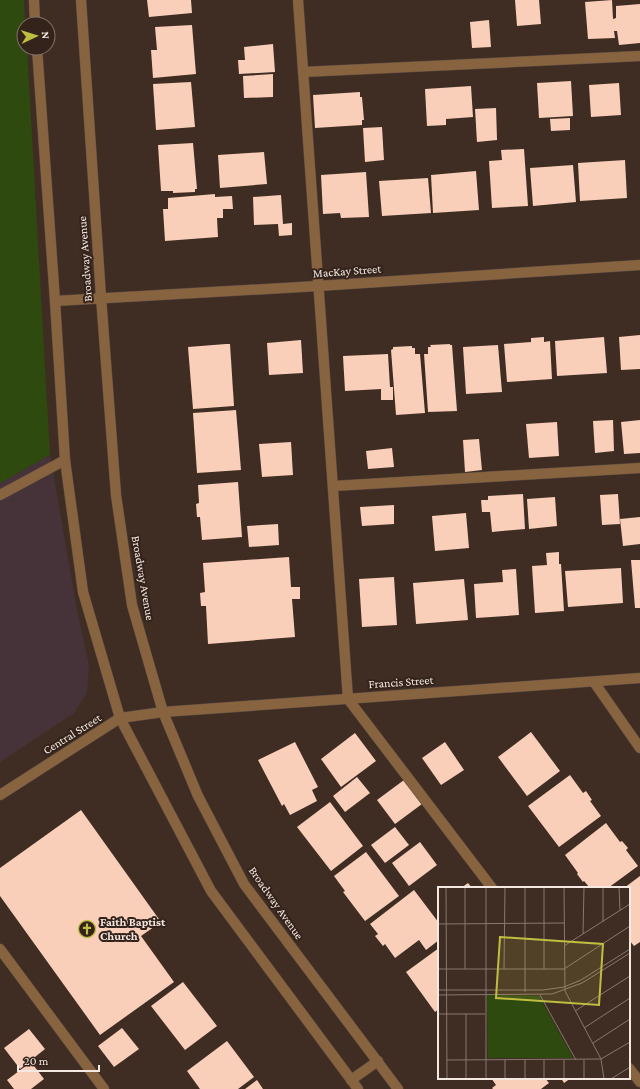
<svg xmlns="http://www.w3.org/2000/svg" width="640" height="1089" font-family="'Crimson Pro',serif">
  <style>
    .commercial { fill: #463339 }
    .green { fill: #2e4a0f }
    .building { fill: #f9cfba }
    .lines { fill: none; stroke-linecap: round; stroke-linejoin: round }
    .minor-casing { stroke: #5c4b42; stroke-width: 11 }
    .minor { stroke: #876340; stroke-width: 10 }
    .labels { text-anchor: middle; dominant-baseline: central; stroke-width: 4; stroke-linejoin: round; paint-order: stroke }
    .street-label { font-size: 12px; fill: #f4e8e2; stroke: #34231a }
    .poi-label { font-size: 12px; font-weight: bold; fill: #f4e8e2; stroke: #34231a; text-anchor: start }
    .inset-road { fill: none; stroke: #87786f; stroke-width: 1 }
    .view { fill: #bfbe41; fill-opacity: 0.15; stroke: #bfbe41; stroke-width: 2 }
    .inset-edge { fill: none; stroke: #f4e8e2; stroke-width: 2 }
  </style>
  <rect width="100%" height="100%" fill="#3f2d23"/>
  <path class="commercial" d="M50,455l27,155 12,56 -2,26 -13,21 -74,49v-279z"/>
  <path class="green" d="M0,0h24l1,24h-1v24h3l23,407 -50,28z"/>
  <g class="building">
    <path d="M147,0h44l1,13 -43,4z"/>
    <path d="M515,0h24l2,24 -24,2z"/>
    <path d="M612,0l1,19 3,-1v-12l24,-2v39l-21,2 -2,-14h-3l1,7 -27,1 -3,-37z"/>
    <path d="M489,20l2,27 -19,1 -2,-26z"/>
    <path d="M192,25l4,49 -43,4 -2,-28h6l-2,-23z"/>
    <path d="M273,44l2,28 -36,2 -1,-14h7l-1,-13z"/>
    <path d="M273,74v23l-29,1 -1,-22z"/>
    <path d="M571,81l2,35 -34,2 -2,-35z"/>
    <path d="M191,82l4,45 -39,3 -3,-46z"/>
    <path d="M619,83l2,32 -30,2 -2,-32z"/>
    <path d="M471,86l2,31 -27,2v6l-19,1 -2,-37z"/>
    <path d="M360,92v5h2l2,23h-2v5l-47,3 -2,-33z"/>
    <path d="M496,108l1,32 -20,2 -2,-33z"/>
    <path d="M570,118v12l-19,1 -1,-12z"/>
    <path d="M382,127l2,33 -19,2 -2,-34z"/>
    <path d="M193,143l4,46h-2v3l-22,1v-2h-12l-3,-46z"/>
    <path d="M524,149l4,57 -36,2 -3,-47 13,-1 -1,-10z"/>
    <path d="M264,152l3,32 -47,4 -2,-33z"/>
    <path d="M625,160l2,38 -47,3 -2,-38z"/>
    <path d="M573,165l3,37 -43,4 -3,-38z"/>
    <path d="M476,171l3,39 -46,3 -2,-38z"/>
    <path d="M366,172l3,45 -28,1 -1,-5 -17,1 -2,-39z"/>
    <path d="M428,178l3,35 -49,3 -3,-35z"/>
    <path d="M215,194v3l17,-1 1,13h-10v9h-6l1,19 -53,4 -2,-32h5v-11z"/>
    <path d="M281,195l2,29 9,-1v12l-13,1 -1,-12 -24,1 -1,-28z"/>
    <path d="M640,335v34l-19,1 -2,-33z"/>
    <path d="M544,337v5l6,-1 2,38 -45,3 -3,-38 27,-2v-4z"/>
    <path d="M604,337l3,36 -50,3 -2,-35z"/>
    <path d="M301,340l2,33 -34,2 -2,-32z"/>
    <path d="M226,344h4l4,62 -41,3 -5,-62z"/>
    <path d="M450,344v1h2l5,66 -29,1 -4,-58h4v-7h3l-1,-2z"/>
    <path d="M498,345l4,47 -36,2 -3,-47z"/>
    <path d="M412,346v2h3v6h5l5,59 -29,2 -5,-65 2,-1v-2z"/>
    <path d="M388,354l2,33h3v13h-12v-11l-36,2 -2,-35z"/>
    <path d="M236,410l5,60 -44,3 -4,-60z"/>
    <path d="M613,420l1,31 -19,2 -2,-32z"/>
    <path d="M640,420v33l-16,1 -3,-32z"/>
    <path d="M557,422l2,34 -30,2 -3,-34z"/>
    <path d="M479,439l3,31 -17,2 -2,-32z"/>
    <path d="M291,442l2,33 -31,2 -3,-33z"/>
    <path d="M392,448l2,19 -26,2 -2,-18z"/>
    <path d="M238,482l4,55 -40,3 -2,-23h-3l-1,-13 3,-1 -1,-18z"/>
    <path d="M523,494l2,35 -33,3 -2,-20h-8l-1,-12h7v-4z"/>
    <path d="M618,494l2,30 -18,1 -2,-30z"/>
    <path d="M555,497l2,29 -28,3 -2,-30z"/>
    <path d="M394,505v19l-32,2 -2,-19z"/>
    <path d="M466,513l3,35 -34,3 -3,-35z"/>
    <path d="M640,517v27l-17,2 -3,-27z"/>
    <path d="M278,524l1,21 -30,2 -2,-21z"/>
    <path d="M559,552v12h2l3,47 -29,2 -3,-47 15,-1 -1,-12z"/>
    <path d="M289,557l2,30h9v12h-8l3,38 -87,7 -2,-38h-5l-1,-13 5,-1 -2,-29z"/>
    <path d="M631,560h9v48h-5z"/>
    <path d="M621,568l2,35 -55,4 -3,-36z"/>
    <path d="M516,569l3,46 -43,3 -2,-34 29,-2 -1,-12z"/>
    <path d="M394,577l3,48 -35,2 -3,-48z"/>
    <path d="M464,579l4,41 -52,4 -3,-41z"/>
    <path d="M531,732l29,39 -33,25 -29,-39z"/>
    <path d="M355,733l21,28 -35,26 -20,-28z"/>
    <path d="M295,742l23,45 -6,3 5,11 -27,14 -6,-11 -2,2 -24,-46z"/>
    <path d="M445,742l19,28 -23,15 -19,-27z"/>
    <path d="M570,775l13,18 3,-2 6,9 -2,1 11,15 -42,31 -31,-41z"/>
    <path d="M357,777l13,16 -25,19 -12,-16z"/>
    <path d="M404,780l18,24 -27,20 -18,-24z"/>
    <path d="M330,802l33,44 -32,25 -34,-44z"/>
    <path d="M81,810l80,112 -20,14 33,46 -74,53 -100,-139v-28z"/>
    <path d="M606,823l14,19 2,-1 6,7 -2,2 12,16 -30,22h-18l-6,-7 -1,1 -6,-8 1,-1 -13,-18z"/>
    <path d="M395,827l14,18 -24,18 -14,-18z"/>
    <path d="M420,842l17,23 -28,21 -17,-23z"/>
    <path d="M366,852l33,44 -34,25 -22,-29 2,-1 -11,-15z"/>
    <path d="M640,876v66l-6,4 -5,-6v-52h-5z"/>
    <path d="M468,883l4,5h-11z"/>
    <path d="M414,890l25,33v17l-13,10 -7,-10 -24,18 -10,-14 -2,2 -8,-10 3,-2 -8,-10z"/>
    <path d="M439,948v61l-4,3 -29,-40z"/>
    <path d="M183,982l34,44 -32,24 -34,-44z"/>
    <path d="M122,1028l17,21 -25,18 -16,-21z"/>
    <path d="M29,1029l16,20 -25,20 -16,-21z"/>
    <path d="M227,1041l27,36 -16,12h-38l-13,-18z"/>
    <path d="M31,1062l13,17 -13,10h-17l-7,-9z"/>
    <path d="M491,1078h54l4,5 -8,6h-48l-1,-1 4,-3z"/>
    <path d="M561,1078h10l-7,5z"/>
    <path d="M257,1080l6,9h-18z"/>
  </g>
  <g class="lines">
    <g class="minor-casing">
      <g id="minor">
        <path d="M34,0l1,24"/>
        <path d="M81,0l20,297 15,198 16,110 31,107 35,84 46,88 154,205"/>
        <path d="M298,0l50,699 144,189"/>
        <path d="M37,48l18,253 10,159 18,132 37,126 91,173 147,198"/>
        <path d="M303,72l337,-16"/>
        <path d="M55,301l263,-15 322,-21"/>
        <path d="M333,486l307,-18"/>
        <path d="M0,495l65,-35"/>
        <path d="M594,682l46,66"/>
        <path d="M0,795l120,-77 43,-6 477,-34"/>
        <path d="M0,949l104,140"/>
        <path d="M629,1068l11,14"/>
        <path d="M351,1080l27,-19"/>
      </g>
    </g>
    <use href="#minor" class="minor"/>
  </g>
  <defs>
    <g id="church-ring" transform="scale(0.9)"><circle r="9.5" fill="#34231a" stroke="#bfbe41" stroke-width="1.5"/><path d="M-1.2-6h2.4v3.5h3.3v2.4h-3.3V6h-2.4V-.1h-3.3v-2.4h3.3Z" fill="#bfbe41"/></g>
  </defs>
  <g fill-rule="evenodd">
    <use href="#church-ring" x="87" y="929"/>
  </g>
  <g class="labels">
    <g class="street-label">
      <text transform="translate(85 259) rotate(-94)">Broadway Avenue</text>
      <text transform="translate(347 271) rotate(-4)">MacKay Street</text>
      <text transform="translate(143 578) rotate(80)">Broadway Avenue</text>
      <text transform="translate(401 682) rotate(-4)">Francis Street</text>
      <text transform="translate(72 734) rotate(-32)">Central Street</text>
      <text transform="translate(276 903) rotate(55)">Broadway Avenue</text>
    </g>
    <g class="poi-label">
      <text x="100" y="922">Faith Baptist<tspan x="100" dy="14">Church</tspan></text>
    </g>
  </g>
  <g transform="translate(438 887)">
    <rect width="192" height="192" fill="#3f2d23"/>
    <path d="M49,108l52,1 34,62h-85z" fill="#2e4a0f"/>
    <path class="inset-road" d="M8,0l1,192M27,0v82M48,0v192M126,0l1,104 36,68 3,20M165,0v35M181,0l1,23M0,37l126,-1M145,47l1,-47M126,59l66,-42M0,82h126l66,-43M66,82l1,-82M106,82v-82M0,103h105l21,-3 17,-7 49,-31M87,105v-105M0,108l114,-1 30,-11 48,-30M102,108l36,65M137,124l55,-35M0,127h47M28,127v65M146,141l46,-30M155,156l37,-24M9,173l154,-1 29,-17M67,173v19M87,173v19M106,173v19M126,173v19M146,173v19M173,192l19,-12"/>
    <path class="view" d="M62,50l103,7 -4,61 -103,-7z"/>
    <rect width="192" height="192" class="inset-edge"/>
  </g>
  <g transform="translate(36 36) rotate(86)"><circle r="19" fill="#34231a" stroke="#81726a"/>
  <path d="M0-3L7 15L0 10L-7 15Z" fill="#bfbe41"/>
  <text y="-6" font-size="11" font-weight="bold" text-anchor="middle" fill="#f4e8e2">N</text>
  </g>
  <path d="M18 1065v6h81v-6" fill="none" stroke="#f4e8e2" stroke-width="2"/>
  <text x="24" y="1065" font-size="12" fill="#f4e8e2" stroke="#34231a" stroke-width="3" paint-order="stroke">20 m</text>
</svg>
